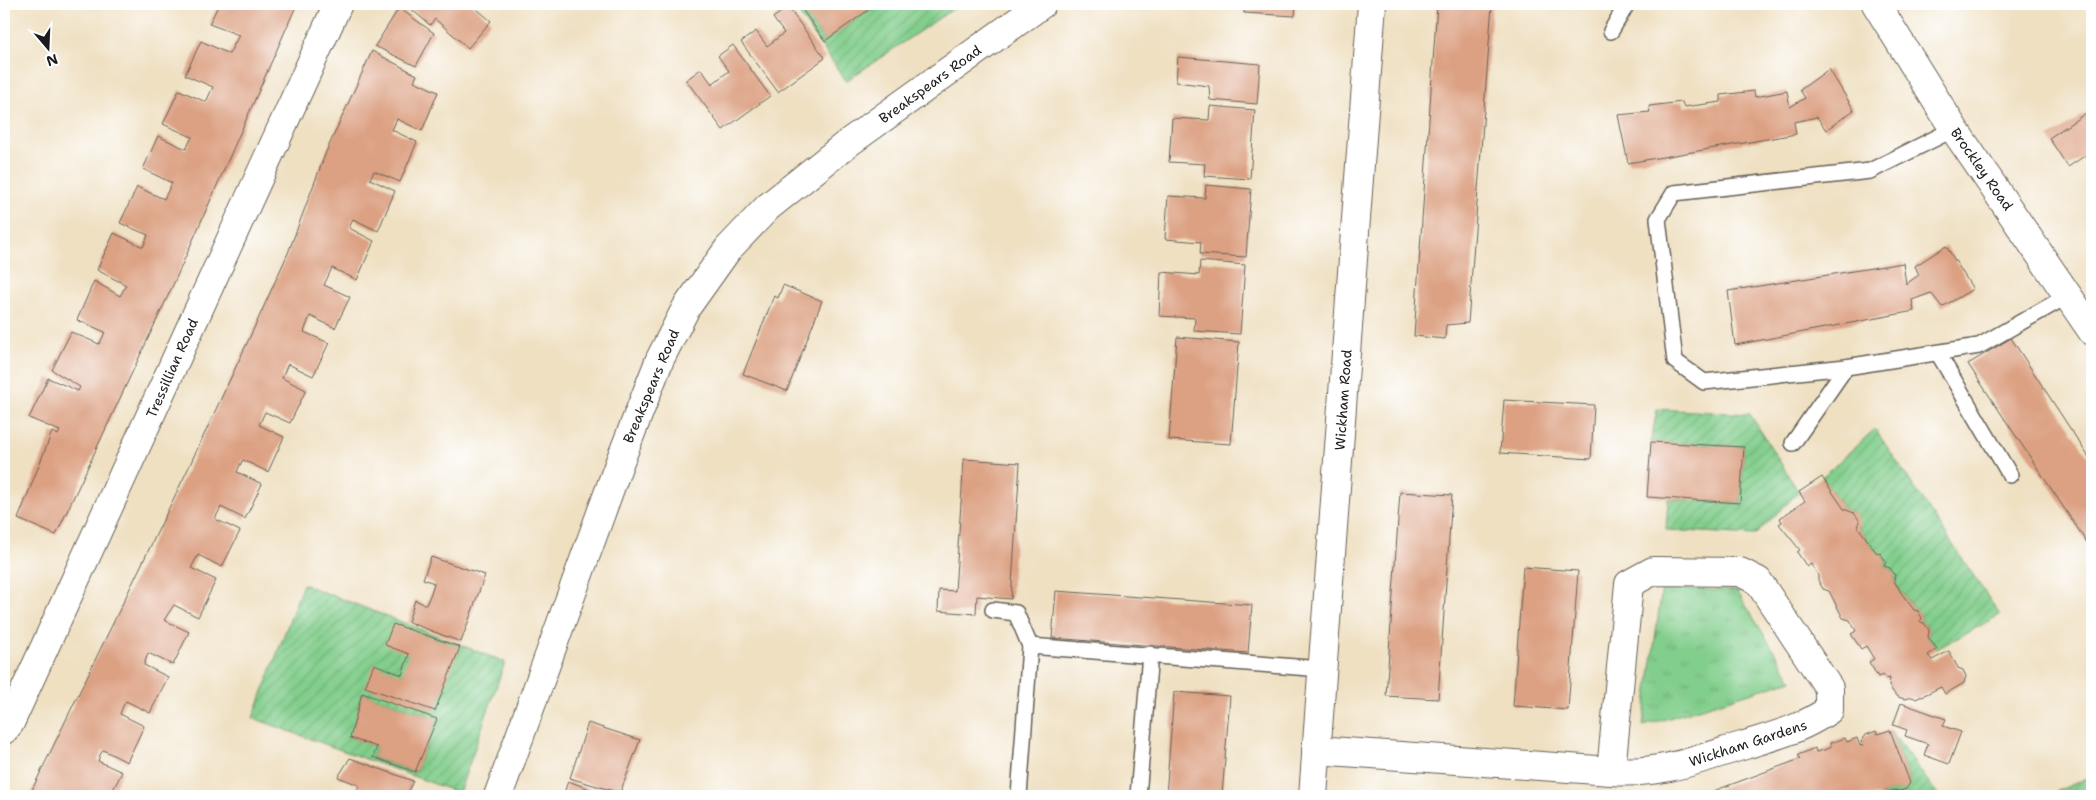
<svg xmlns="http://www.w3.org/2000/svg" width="2096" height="800" font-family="'Shantell Sans',sans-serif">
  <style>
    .grass { fill: url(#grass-tufts); stroke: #4f7554 }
    .garden { fill: url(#garden-furrows); stroke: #4f7554; fill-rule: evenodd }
    .building { fill: #dca082 }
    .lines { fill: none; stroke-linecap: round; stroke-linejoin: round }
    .service-casing { stroke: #666156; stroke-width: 18 }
    .minor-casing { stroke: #666156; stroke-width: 30 }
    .tertiary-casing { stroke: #666156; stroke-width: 30 }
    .secondary-casing { stroke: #666156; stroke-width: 30 }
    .service { stroke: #fff; stroke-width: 15 }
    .minor { stroke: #fff; stroke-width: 28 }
    .tertiary { stroke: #fff; stroke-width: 28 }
    .secondary { stroke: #fff; stroke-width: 28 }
    .labels { text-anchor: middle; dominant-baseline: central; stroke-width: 4; stroke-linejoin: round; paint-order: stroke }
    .street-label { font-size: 14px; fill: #1c1c1c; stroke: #fff }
  </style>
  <defs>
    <pattern id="grass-tufts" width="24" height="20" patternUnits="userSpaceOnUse" patternTransform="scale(1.25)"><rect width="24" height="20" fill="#82ce8c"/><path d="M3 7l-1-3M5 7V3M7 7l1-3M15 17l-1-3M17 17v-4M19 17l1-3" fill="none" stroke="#70b078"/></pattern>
    <pattern id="garden-furrows" width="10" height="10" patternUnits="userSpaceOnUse" patternTransform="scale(1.25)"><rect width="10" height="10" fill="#82ce8c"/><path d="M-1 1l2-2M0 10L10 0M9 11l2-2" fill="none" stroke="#70b078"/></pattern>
  </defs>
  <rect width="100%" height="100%" fill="#fff"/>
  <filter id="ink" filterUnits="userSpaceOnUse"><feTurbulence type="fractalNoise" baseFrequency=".02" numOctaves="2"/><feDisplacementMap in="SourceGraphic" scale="10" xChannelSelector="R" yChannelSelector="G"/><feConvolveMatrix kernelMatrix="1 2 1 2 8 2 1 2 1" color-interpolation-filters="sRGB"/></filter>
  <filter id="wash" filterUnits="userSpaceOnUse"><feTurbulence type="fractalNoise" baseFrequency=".0096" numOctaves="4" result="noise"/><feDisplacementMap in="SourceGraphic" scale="20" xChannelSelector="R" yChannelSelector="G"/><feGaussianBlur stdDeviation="1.12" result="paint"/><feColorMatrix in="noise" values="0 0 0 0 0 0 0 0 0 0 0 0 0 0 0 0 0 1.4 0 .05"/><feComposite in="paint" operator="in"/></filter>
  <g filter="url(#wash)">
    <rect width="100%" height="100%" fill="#efe0c2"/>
    <path class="grass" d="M1662,588l75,3 55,89 -149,46z"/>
    <g class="garden">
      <path d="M792,4h6l27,37 52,-37h83l-114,77z"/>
      <path d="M1657,409l93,5 49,78 -44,43 -89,-5 2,-31 72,4 4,-56 -93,-5z"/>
      <path d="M1875,429l125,186 -63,34 -9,-12 1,-7 -4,-7 -5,-1 2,-4 -4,-6 -4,-2 -20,-29 1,-6 -5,-7 -6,-2 2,-5 -5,-7 -5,-2 -18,-25 1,-6 -5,-8 -10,-4 -22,-32z"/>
      <path d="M303,584l202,78 -46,131 -206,-75zM362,693l75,26 -22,53 -42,-14 4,-11 -26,-9z"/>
      <path d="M1890,730l49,66h-60l15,-6c8,2 12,-1 16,-7z"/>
      <path d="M2092,776v20h-46z"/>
    </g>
    <g id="blocks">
      <g class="building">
        <path d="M219,4h78l-123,279 -118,252 -38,-16 34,-87 6,3 2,-4 -31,-13 19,-40 30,13 2,-4 -28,-17 19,-38 28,12 3,-5 3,-7 -28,-12 17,-39 26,15 6,-11 -29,-15 17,-37 29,14 2,-4 3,-8 -28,-12 17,-36 27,12 8,-16 -29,-14 15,-33 28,13 6,-12 -29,-13 16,-34 27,12 7,-15 -28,-12 16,-34 28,13 10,-19 -30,-11z"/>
        <path d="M405,4h66l20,17 -23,27 -33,-29 -5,6z"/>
        <path d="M798,4h79l-52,37z"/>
        <path d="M1245,4h51l-1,12 -51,-3z"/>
        <path d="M1437,4h55l-24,319 -22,2 -1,14 -31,-3z"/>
        <path d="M788,7l37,51 -47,34 -37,-50 15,-11 11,15 8,-6 9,-7 -11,-15z"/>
        <path d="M399,8l35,25 -18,33 -41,-20z"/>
        <path d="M733,45l37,51 -47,34 -37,-50 15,-11 11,15 17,-13 -11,-15z"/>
        <path d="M372,51l45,24 -3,6 24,11 -16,39 -25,-12 -5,11 25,12 -17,40 -26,-11 -4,8 25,12 -17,40 -25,-12 -4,9 25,13 -17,39 -25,-12 -8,17 26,12 -15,31 -25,-12 -2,5 -4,11 25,11 -16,33 -25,-12 -2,4 -4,10 24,12 -16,33 -25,-11 -6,13 25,12 -16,35 -25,-12 -3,5 -3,7 25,12 -17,35 -24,-12 -6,12 25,12 -18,36 -24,-12 -7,13 25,12 -18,37 -24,-12 -10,15 25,12 -16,33 -25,-12 -4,12 24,12 -18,36 -24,-12 -3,5 -3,8 24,12 -17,36 -24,-12 -3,5 -2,6 24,11 -12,24h-81l159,-327 67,-143 33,-73 38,-101z"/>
        <path d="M1178,57l82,7 -3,40 -47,-4 -1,-14 -33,-4z"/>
        <path d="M1829,69l25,41 -28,20 -9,-13 -23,5 2,12 -168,29 -10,-48 32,-3 -1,-6 33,-4 2,5 37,-5v-7l33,-4 1,6 32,-6 3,16 15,-9 -5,-8z"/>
        <path d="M1210,106l45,4 -5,69 -46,-3 1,-12 -36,-2 3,-44 37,2z"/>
        <path d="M2092,109v42l-24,16 -19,-29z"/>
        <path d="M1206,185l45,4 -5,68 -46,-3 1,-12 -36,-3 3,-43 37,2z"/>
        <path d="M1946,246l27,43 -31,18 -11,-14 -19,7 2,11 -179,34 -7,-54 175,-28 3,21 13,-9 -4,-9z"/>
        <path d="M1200,261l45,4 -5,69 -46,-3 1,-13 -36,-2 2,-44 38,3z"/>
        <path d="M783,285l39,16 -35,90 -44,-17 31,-78 4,2z"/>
        <path d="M1177,337l62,5 -8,102 -62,-4z"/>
        <path d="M2011,338l81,124v88l-124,-186z"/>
        <path d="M1504,400l90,5 -3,54 -91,-6z"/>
        <path d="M1651,442l93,5 -4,56 -93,-6z"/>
        <path d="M964,459l56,4 -9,136 -34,-3 -1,18 -38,-3 1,-21 16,1z"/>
        <path d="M1822,477l22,32 10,4 6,8 -2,6 18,25 5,2 5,8 -2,4 6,2 5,7 -1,6 8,13 12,16 4,1 4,7 -2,4 4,1 5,7 -1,7 9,12 -9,6 4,5 17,-9 9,17 5,2 3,6 -2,7 -19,11 -4,-7 -25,12 -3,-2 -9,2 -8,-3 -7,-10 1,-8 -4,1 -3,-4 -5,2 -9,-15 5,-3 -8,-13 -5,3 -10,-15 5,-3 -6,-11 -7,-2 -14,-27 -6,-2 -5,-9v-5l-7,-11 -4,3 -10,-15 3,-2 -21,-26 3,-2 -2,-4 25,-17 -6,-9z"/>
        <path d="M1400,492l52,3 -14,204 -52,-3z"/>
        <path d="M431,557l54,18 -24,67 -53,-20 7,-22 11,5 5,-12 3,-10 -11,-4z"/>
        <path d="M1523,567l55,4 -10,139 -55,-4z"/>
        <path d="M1056,591l196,14 -4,48 -196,-15z"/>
        <path d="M393,624l67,23 -25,64 -70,-24 9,-23 28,11 7,-21 -24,-9z"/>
        <path d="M1174,692l56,4 -8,100h-56z"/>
        <path d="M362,693l75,26 -22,53 -42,-15 4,-10 -27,-9z"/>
        <path d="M1901,703l45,16 -3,7 18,6 -12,32 -25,-9 4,-11 -23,-8 2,-6 -14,-5z"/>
        <path d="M588,723l52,17 -20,53 -50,-15z"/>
        <path d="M1890,730l20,53 -4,6 -7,2 -5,-1 -15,6h-179l100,-37 -2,-4 17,-7 1,4 8,-2 7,-3 -1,-4 15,-5 2,4 10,-4 3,8 3,-1 -2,-3 5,-7 10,-4 2,3z"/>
        <path d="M350,758l63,23 -7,15h-51l4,-11 -21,-8z"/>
        <path d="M568,781l41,15h-46z"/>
      </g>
    </g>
  </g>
  <g filter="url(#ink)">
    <use href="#blocks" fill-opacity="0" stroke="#666156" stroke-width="1"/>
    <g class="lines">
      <g class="service-casing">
        <g id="service">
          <path d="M1611,31l16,-27"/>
          <path d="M1954,129l-84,42 -196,22 -16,26 17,142 29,21 142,-15 133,-21 90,-51"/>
          <path d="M1938,353l72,122"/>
          <path d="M1793,443l53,-76"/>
          <path d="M993,610l23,3 14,33"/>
          <path d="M1019,796l11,-150 292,23"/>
          <path d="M1138,796l12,-142"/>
        </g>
      </g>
      <g class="minor-casing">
        <g id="minor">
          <path d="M4,730l6,-7 328,-719"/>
          <path d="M1316,750l295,21c50,4 88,-12 134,-26 32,-10 56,-16 84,-35v-22l-71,-107 -18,-9 -87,-1 -24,13 -18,187"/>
          <path d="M498,796l122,-335 40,-102 26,-51 42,-59 40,-42 80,-64 194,-139"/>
        </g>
      </g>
      <g class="tertiary-casing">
        <path id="tertiary" d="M1313,796l59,-792"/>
      </g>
      <g class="secondary-casing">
        <path id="secondary" d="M1876,4l78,125 138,202"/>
      </g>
      <use href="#service" class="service"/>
      <use href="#minor" class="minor"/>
      <use href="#tertiary" class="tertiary"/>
      <use href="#secondary" class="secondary"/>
    </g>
  </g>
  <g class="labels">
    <g class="street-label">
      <text transform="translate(930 84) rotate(-36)">Breakspears Road</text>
      <text transform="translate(1982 169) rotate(55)">Brockley Road</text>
      <text transform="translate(172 368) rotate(-66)">Tressillian Road</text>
      <text transform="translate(651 386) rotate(-67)">Breakspears Road</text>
      <text transform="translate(1343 400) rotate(-86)">Wickham Road</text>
      <text transform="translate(1748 743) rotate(-18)">Wickham Gardens</text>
    </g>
  </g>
  <rect width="2096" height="800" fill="none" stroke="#fff" stroke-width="20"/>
  <g transform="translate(48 48) rotate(161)" stroke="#ffffff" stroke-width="4" paint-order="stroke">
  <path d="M0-4L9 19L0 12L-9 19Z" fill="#1c1c1c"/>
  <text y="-8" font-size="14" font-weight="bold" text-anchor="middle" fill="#1c1c1c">N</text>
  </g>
</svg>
